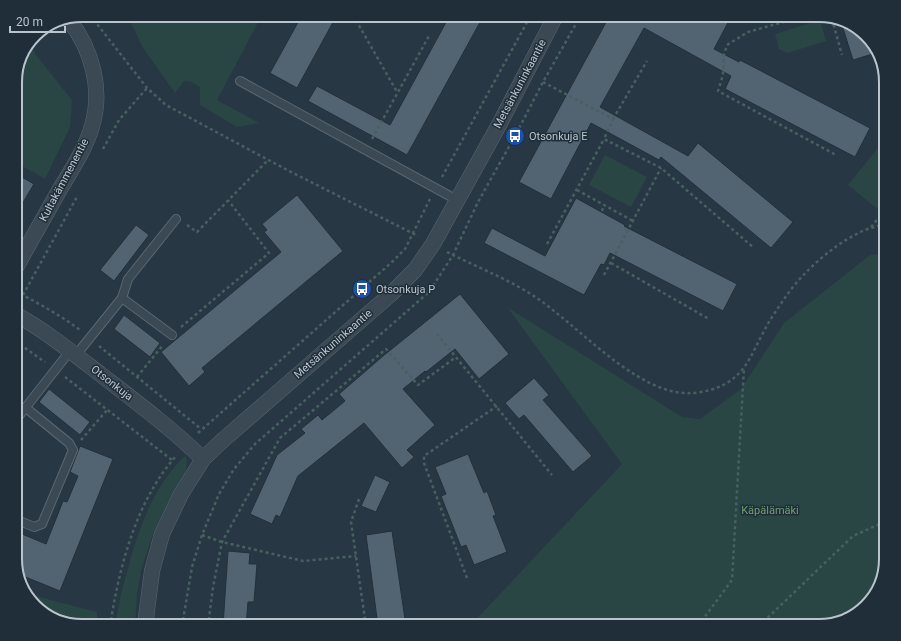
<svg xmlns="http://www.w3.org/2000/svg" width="901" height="641" font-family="Roboto,sans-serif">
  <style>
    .green { fill: #294544 }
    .building { fill: #526371; stroke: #22303b }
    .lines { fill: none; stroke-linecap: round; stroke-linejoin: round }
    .service-casing { stroke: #5a6771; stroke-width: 10 }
    .minor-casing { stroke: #5a6771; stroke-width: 16 }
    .path { stroke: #476160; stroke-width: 2.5; stroke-dasharray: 3 3; stroke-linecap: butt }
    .service { stroke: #3b4954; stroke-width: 8 }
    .minor { stroke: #3b4954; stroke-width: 15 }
    .labels { text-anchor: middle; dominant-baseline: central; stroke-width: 3; stroke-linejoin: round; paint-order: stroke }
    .street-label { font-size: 11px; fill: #b9c4cd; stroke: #202e39 }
    .poi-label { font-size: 11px; fill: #b9c4cd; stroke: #202e39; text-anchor: start }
    .park-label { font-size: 11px; fill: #6f9f73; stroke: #202e39 }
    .rim { fill: none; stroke: #b9c4cd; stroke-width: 2 }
  </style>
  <rect width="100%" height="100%" fill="#273844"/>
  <g class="green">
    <path d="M127,15h135l-45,85 42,23 -22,4 -37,-22v-18l-8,-5 -8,-1 -9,12 -32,-45z"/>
    <path d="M820,20l6,21 -39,12 -8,-4 -4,-15z"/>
    <path d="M31,44l5,11 36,45 -2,27 -25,52 -30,-17v-85z"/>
    <path d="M886,138v78l-38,-31z"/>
    <path d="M605,155l42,22 -16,30 -42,-22z"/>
    <path d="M886,253v307l-14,40 -23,19 -30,7h-349l152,-162 -115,-157 175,110 18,2 41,-30 43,-66 86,-68z"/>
    <path d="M185,456l2,4 -1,10 -11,18 -21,43 -13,39 -4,25 -2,31h-19c1,-18 6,-36 11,-54 11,-42 26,-86 58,-116z"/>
    <path d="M24,593l73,19v14h-16l-40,-14z"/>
  </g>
  <g class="building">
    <path d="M302,15h35l-40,73 -27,-15z"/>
    <path d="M450,15h34l-77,140 -99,-54 9,-15 73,39z"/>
    <path d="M610,15h122l-18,34 25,13 1,-2 130,68 -15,29 -130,-68 6,-13 -87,-48 -44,79 88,49 10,-13 95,79 -22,26 -110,-91 -2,3 -68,-37 -40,76 -32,-17z"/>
    <path d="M841,22l19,7 19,23 -26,8z"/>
    <path d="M20,176l14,8 -19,32v-31z"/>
    <path d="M297,195l46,56 -141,117 3,4 -16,14 -28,-34 120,-100 -17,-20 3,-2 -5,-6z"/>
    <path d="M576,198l49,27 -1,1 113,58 -14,27 -113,-58 -6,12 -3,-1 -17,31 -100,-52 8,-15 53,28z"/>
    <path d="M136,225l13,10 -35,46 -14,-11z"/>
    <path d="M460,294l49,60 -30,25 -24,-30 -29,23 -1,-1 -22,18 32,36 -28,25 7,7 -12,11 -38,-45 -66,53 -18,41 -4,-2 -4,9 -22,-10 27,-59 28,-22 -4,-4 17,-14 4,5 23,-19 -6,-7 44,-38z"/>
    <path d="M124,315l36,28 -10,14 -36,-28z"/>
    <path d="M534,378l15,17 -6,5 49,56 -19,16 -49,-57 -5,4 -14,-16z"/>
    <path d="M49,389l41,33 -10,13 -41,-33z"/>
    <path d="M80,446l33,13 -53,132 -42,-17 -3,-11v-32l31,13 17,-43 4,1 11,-26 -8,-4z"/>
    <path d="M468,454l16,39 3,-2 9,24 -3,1 14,36 -33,13 -8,-20 -5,2 -20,-51 5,-2 -11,-27z"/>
    <path d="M375,475l15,7 -14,30 -15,-6z"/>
    <path d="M392,531l14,95h-28l-12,-91z"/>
    <path d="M228,551l22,2 -1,11h8l-3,38h-6l-2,24h-23z"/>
  </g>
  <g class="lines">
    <g class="service-casing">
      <g id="service">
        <path d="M240,81l217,119"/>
        <path d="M15,169h1"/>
        <path d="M122,298l50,37"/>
        <path d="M76,355l46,-57 6,-19 48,-60"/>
        <path d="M15,421l55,-70"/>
        <path d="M15,519l19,8 8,-3 31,-74 -4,-7 -43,-35"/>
      </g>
    </g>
    <g class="minor-casing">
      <g id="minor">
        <path d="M15,269c15,-27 30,-53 45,-80 12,-20 26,-41 32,-63 11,-36 0,-77 -23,-106"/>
        <path d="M15,314c31,17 58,39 85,60 35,27 71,54 103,85"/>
        <path d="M145,626l7,-55 10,-37 19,-40 22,-35 20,-19 168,-146 24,-24 18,-26 67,-121 56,-108"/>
      </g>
    </g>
    <g class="path">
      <path d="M90,15l57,73 19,17 123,66 129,65"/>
      <path d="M353,15l44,77"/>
      <path d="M808,15l-60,17 -21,13 -3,9 -1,21 -5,16 118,64"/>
      <path d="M680,18l2,-3"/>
      <path d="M832,19l10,36"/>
      <path d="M543,82l70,37 -9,20 57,29 93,80"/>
      <path d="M613,119l34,-58"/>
      <path d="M372,139l57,-103"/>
      <path d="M103,149l16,-29 28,-32"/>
      <path d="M442,177l89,-162"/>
      <path d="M577,190l56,31"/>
      <path d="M602,211l2,-6"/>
      <path d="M187,225l10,7 71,-72"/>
      <path d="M871,227l15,-18"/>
      <path d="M547,244l57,-105"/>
      <path d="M447,252c31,16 65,28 94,49 37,27 72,65 113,84 16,7 30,10 47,7 45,-8 48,-36 68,-70 6,-10 13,-20 20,-30 16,-21 42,-45 66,-57 9,-6 20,-8 31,-11"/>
      <path d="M611,263l98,56"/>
      <path d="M604,275l57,-107"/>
      <path d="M15,291c23,12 45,24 65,39"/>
      <path d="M23,295l55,-100"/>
      <path d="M181,327l88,-74 -41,-53"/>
      <path d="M437,334l115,141"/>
      <path d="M15,341l30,21"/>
      <path d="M99,346l102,83"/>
      <path d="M65,377l107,83"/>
      <path d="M137,377l26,-32"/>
      <path d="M198,433l194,-171 13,-13 25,-50"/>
      <path d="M81,440l27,-31"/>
      <path d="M359,499l-8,23 15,104"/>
      <path d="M202,535l20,7 81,19 53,-5"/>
      <path d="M467,578l-43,-115v-7l73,-50"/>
      <path d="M110,626c9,-58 26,-126 67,-171"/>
      <path d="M182,626l10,-59 10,-32 17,-41 15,-25 21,-25 174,-152 24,-37 25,-53 37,-66 28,-54 38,-67"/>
      <path d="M208,626l5,-39 9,-45 58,-104 106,-89 32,36 38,-28"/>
      <path d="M698,626l34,-46 12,-212"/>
      <path d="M759,626l94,-90 33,-15"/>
    </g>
    <use href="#service" class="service"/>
    <use href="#minor" class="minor"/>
  </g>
  <defs>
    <g id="bus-disc" transform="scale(1)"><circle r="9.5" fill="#1a4fb4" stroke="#202e39"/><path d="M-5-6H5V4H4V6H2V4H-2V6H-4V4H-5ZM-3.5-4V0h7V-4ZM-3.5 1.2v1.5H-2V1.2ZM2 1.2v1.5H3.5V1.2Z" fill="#fff"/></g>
  </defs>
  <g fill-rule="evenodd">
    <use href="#bus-disc" x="515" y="136"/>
    <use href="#bus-disc" x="362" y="289"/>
  </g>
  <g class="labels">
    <g class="street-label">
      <text transform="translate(520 84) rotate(-62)">Metsänkuninkaantie</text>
      <text transform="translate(64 180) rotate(-62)">Kultakämmenentie</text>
      <text transform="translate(333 344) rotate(-41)">Metsänkuninkaantie</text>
      <text transform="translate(112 383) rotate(38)">Otsonkuja</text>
    </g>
    <g class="poi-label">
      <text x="529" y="136">Otsonkuja E</text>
      <text x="376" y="289">Otsonkuja P</text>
    </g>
    <g class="park-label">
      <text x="770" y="510">Käpälämäki</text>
    </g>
  </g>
  <path d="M0 0H901V641H0ZM82 22H819A60 60 0 0 1 879 82V559A60 60 0 0 1 819 619H82A60 60 0 0 1 22 559V82A60 60 0 0 1 82 22Z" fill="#202e39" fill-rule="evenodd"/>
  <path class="rim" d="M82 22H819A60 60 0 0 1 879 82V559A60 60 0 0 1 819 619H82A60 60 0 0 1 22 559V82A60 60 0 0 1 82 22Z"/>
  <path d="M10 26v6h55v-6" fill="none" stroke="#b9c4cd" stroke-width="2"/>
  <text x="16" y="26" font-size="12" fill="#b9c4cd" stroke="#202e39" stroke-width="3" paint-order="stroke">20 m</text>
</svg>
